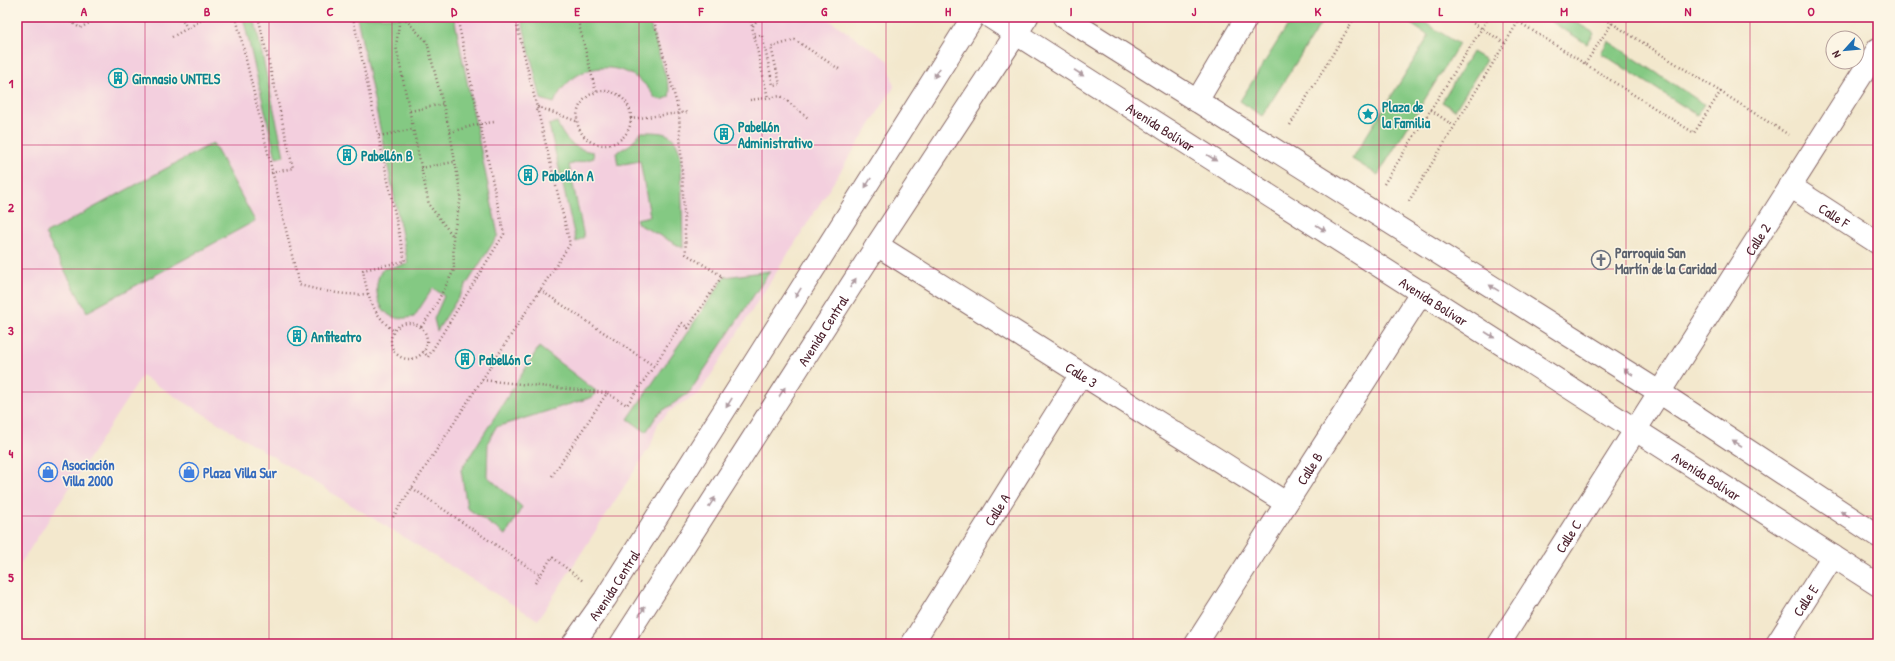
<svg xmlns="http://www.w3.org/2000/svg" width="1895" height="661" font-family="'Patrick Hand',sans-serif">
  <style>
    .built { fill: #f3cfde }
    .green { fill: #84c983; stroke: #677457 }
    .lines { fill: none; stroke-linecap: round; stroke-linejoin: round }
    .minor-casing { stroke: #856564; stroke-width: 24 }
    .path { stroke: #856564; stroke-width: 2.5; stroke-dasharray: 1 3; stroke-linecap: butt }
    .minor { stroke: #fff; stroke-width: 22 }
    .oneway { fill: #ae9aa0 }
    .grid { fill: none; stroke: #c2185b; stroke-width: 1; stroke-opacity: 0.55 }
    .labels { text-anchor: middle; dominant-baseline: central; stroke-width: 3; stroke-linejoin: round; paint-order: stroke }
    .culture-label { font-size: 14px; font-weight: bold; fill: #0d838f; stroke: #fcf5e5; text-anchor: start }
    .street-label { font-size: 14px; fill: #4a1f2b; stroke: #fcf5e5 }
    .worship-label { font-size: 14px; font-weight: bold; fill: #5b616d; stroke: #fcf5e5; text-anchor: start }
    .shop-label { font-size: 14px; font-weight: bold; fill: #366cbe; stroke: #fcf5e5; text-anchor: start }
    .neatline { fill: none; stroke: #c2185b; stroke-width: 1.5 }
    .grid-label { font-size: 13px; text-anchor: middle; font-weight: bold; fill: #c2185b }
  </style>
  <rect width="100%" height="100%" fill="#fcf5e5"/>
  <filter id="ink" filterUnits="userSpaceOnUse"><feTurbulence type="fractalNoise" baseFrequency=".025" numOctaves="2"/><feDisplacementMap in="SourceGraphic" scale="8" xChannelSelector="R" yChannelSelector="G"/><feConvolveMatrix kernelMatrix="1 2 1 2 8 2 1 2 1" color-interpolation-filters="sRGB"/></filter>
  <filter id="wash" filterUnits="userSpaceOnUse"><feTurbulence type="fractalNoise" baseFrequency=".012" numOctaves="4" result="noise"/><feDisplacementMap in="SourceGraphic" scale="16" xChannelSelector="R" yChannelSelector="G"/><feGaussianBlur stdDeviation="0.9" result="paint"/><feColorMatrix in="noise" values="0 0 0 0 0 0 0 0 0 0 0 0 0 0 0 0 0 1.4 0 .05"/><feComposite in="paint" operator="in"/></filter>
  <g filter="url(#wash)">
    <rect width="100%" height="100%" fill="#f3e8cd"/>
    <path class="built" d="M17,17h808l63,43 6,27 -195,307 -23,12 -18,17 -7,22 -113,175 -396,-244 -125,193z"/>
    <g class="green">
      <path d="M243,17h11l30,139 -8,2z"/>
      <path d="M357,17h97l44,218 -61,96 -3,-12 10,-23 -11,-8 -19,29c-8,1 -18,3 -25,-2 -14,-10 -16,-34 -6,-46l25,-5z"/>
      <path d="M521,17h127l22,74 -1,6 -7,3 -7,-2c-24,-42 -82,-40 -101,5l-13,-4z"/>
      <path d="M1293,17h32l-63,99 -22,-15z"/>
      <path d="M1400,17h16l43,27 -81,131 -26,-16 77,-123z"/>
      <path d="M1544,17h23l27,16 -7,11z"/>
      <path d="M1608,41l96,63 -7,11 -96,-62z"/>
      <path d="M1472,52l14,8 -31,50 -13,-8z"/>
      <path d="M557,122c7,18 17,27 36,30l1,6 -25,7 15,72 -8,5 -27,-117z"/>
      <path d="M641,132c25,0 35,0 40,26l2,90 -45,-24 -2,-5 14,-3 -10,-55 -22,4 -2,-12 15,-9z"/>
      <path d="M213,143l42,78 -168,91 -42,-78z"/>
      <path d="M770,271l-81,122 -31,21 -12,18 -18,-13 97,-142z"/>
      <path d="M539,347l57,44 -3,6 -97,30 -8,15 -1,34 35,31 -16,28 -39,-27 -6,-38z"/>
    </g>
  </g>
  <g filter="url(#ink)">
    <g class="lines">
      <g class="minor-casing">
        <g id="minor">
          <path id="s1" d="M990,17l888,568"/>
          <path d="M1064,17l595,375 219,144"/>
          <path d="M1197,101l50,-84"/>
          <path id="s2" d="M1790,186l88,57"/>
          <path id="s3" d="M877,245l409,258"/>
          <path id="s4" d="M573,644l32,-45 368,-582"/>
          <path id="s5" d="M621,644l256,-399 150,-228"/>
          <path id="s6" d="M912,644l169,-270"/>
          <path id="s7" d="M1196,644l226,-352"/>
          <path id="s8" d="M1499,644l379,-595"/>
          <path id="s9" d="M1777,644l56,-88"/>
        </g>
      </g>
      <g class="path">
        <path d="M64,17l16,11 20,-11"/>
        <path d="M181,17l6,11"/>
        <path d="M236,17l63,268c24,6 45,11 69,9"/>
        <path d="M353,17l52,244 -42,9c4,25 10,45 31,61"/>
        <path d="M400,17l-4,29 33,159 24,31"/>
        <path d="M403,17l24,25 23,90 11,65 -8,39 1,34 -22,42 -11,15"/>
        <path d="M577,17l19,75"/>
        <path d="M750,17l18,81"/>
        <path d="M1463,17l42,26"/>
        <path d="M1602,17l187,118"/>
        <path d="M1519,22l175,111 27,-42"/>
        <path d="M753,26l6,-9"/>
        <path d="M755,36l7,-1 11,50 7,-1 -9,-37 24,-7 44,29"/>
        <path d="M172,37l35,-20"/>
        <path d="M1585,64l27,-41"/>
        <circle cx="604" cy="118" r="27"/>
        <path d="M750,100l31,-4 27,22"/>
        <path d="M1431,110l23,16"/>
        <path d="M410,111l33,-7"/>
        <path d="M536,111l2,-4 38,14"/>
        <path d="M630,119l58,-7"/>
        <path d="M1290,125l65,-108"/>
        <path d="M450,132l29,-8 15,-2"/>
        <path d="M379,136l35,-7"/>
        <path d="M421,168l33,-6"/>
        <path d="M271,173l22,-5 -34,-148 14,-3"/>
        <path d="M1384,184l105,-167"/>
        <path d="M1409,201l112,-184"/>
        <path d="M540,290l114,76 28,-43 6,5 34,-52 -36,-22 -7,-142 -26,-95"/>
        <circle cx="409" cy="341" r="18"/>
        <path d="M423,351l5,6 76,-123 -47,-217"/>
        <path d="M482,380l125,13"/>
        <path d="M552,476l55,-83 20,12 27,-39"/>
        <path d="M412,488l128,87"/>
        <path d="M393,517l177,-273 -55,-227"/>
        <path d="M535,583l17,-26 31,24"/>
      </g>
      <use href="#minor" class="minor"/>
    </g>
    <defs><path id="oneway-solid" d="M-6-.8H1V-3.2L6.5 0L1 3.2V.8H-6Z"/></defs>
    <g class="oneway">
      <use href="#oneway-solid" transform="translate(937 73) rotate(122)"/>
      <use href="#oneway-solid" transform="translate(1079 73) rotate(33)"/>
      <use href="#oneway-solid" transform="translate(1212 158) rotate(33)"/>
      <use href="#oneway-solid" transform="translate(868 183) rotate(122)"/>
      <use href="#oneway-solid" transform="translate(1321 228) rotate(33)"/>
      <use href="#oneway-solid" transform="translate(853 283) rotate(-57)"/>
      <use href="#oneway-solid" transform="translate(1494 288) rotate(-148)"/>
      <use href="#oneway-solid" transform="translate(798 293) rotate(122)"/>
      <use href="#oneway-solid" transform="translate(1490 335) rotate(33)"/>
      <use href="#oneway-solid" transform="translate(1628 372) rotate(-148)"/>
      <use href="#oneway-solid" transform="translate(782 392) rotate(-57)"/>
      <use href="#oneway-solid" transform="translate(729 403) rotate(122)"/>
      <use href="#oneway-solid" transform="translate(1737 443) rotate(-147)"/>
      <use href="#oneway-solid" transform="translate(712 502) rotate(-57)"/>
      <use href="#oneway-solid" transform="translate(1845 514) rotate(-147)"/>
      <use href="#oneway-solid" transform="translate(642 611) rotate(-57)"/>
    </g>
  </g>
  <path class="grid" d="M145,17v627M269,17v627M392,17v627M516,17v627M639,17v627M762,17v627M886,17v627M1009,17v627M1133,17v627M1256,17v627M1379,17v627M1503,17v627M1626,17v627M1750,17v627M17,145h1861M17,269h1861M17,392h1861M17,516h1861"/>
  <defs>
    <g id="building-ring" transform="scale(1)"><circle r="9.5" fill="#fcf5e5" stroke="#0f9aa8" stroke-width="1.5"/><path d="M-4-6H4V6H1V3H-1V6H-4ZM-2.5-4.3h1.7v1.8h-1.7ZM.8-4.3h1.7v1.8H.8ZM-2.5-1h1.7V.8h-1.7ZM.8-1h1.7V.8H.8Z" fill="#0f9aa8"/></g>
    <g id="sight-ring" transform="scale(1)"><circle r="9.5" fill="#fcf5e5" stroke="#0f9aa8" stroke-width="1.5"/><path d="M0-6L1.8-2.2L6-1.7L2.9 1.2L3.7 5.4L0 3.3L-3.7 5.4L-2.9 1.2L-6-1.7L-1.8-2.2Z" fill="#0f9aa8"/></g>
    <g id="church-ring" transform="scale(1)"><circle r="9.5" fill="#fcf5e5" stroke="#6b7280" stroke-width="1.5"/><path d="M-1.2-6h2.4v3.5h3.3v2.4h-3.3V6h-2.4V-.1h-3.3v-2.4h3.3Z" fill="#6b7280"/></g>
    <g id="shop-ring" transform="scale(1)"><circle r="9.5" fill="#fcf5e5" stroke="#3f7fe0" stroke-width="1.5"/><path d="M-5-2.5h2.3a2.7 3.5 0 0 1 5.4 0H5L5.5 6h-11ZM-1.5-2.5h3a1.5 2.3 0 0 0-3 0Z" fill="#3f7fe0"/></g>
  </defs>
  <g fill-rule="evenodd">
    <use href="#building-ring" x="118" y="78"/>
    <use href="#sight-ring" x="1368" y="114"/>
    <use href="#building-ring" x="724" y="134"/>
    <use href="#building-ring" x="347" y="155"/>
    <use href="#building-ring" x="528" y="175"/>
    <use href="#church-ring" x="1601" y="260"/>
    <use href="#building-ring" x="297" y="336"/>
    <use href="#building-ring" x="465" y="359"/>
    <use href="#shop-ring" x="48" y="472"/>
    <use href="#shop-ring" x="189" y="472"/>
  </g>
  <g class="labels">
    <g class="culture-label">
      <text x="132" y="78">Gimnasio UNTELS</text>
      <text x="1382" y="106">Plaza de<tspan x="1382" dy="16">la Familia</tspan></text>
      <text x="738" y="126">Pabellón<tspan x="738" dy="16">Administrativo</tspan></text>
      <text x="361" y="155">Pabellón B</text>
      <text x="542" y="175">Pabellón A</text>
      <text x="311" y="336">Anfiteatro</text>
      <text x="479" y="359">Pabellón C</text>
    </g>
    <g class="street-label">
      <text stroke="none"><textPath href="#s1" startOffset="203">Avenida Bolívar</textPath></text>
      <text stroke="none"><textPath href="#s2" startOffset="53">Calle F</textPath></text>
      <text stroke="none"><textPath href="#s8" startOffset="480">Calle 2</textPath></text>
      <text stroke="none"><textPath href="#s1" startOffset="527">Avenida Bolívar</textPath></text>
      <text stroke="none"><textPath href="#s5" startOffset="373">Avenida Central</textPath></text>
      <text stroke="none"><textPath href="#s3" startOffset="242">Calle 3</textPath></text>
      <text stroke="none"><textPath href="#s7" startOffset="209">Calle B</textPath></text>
      <text stroke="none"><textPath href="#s1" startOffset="851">Avenida Bolívar</textPath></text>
      <text stroke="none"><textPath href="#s6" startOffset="159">Calle A</textPath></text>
      <text stroke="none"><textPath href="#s8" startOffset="128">Calle C</textPath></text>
      <text stroke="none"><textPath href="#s4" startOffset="72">Avenida Central</textPath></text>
      <text stroke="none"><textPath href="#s9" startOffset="52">Calle E</textPath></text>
    </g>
    <g class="worship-label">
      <text x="1615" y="252">Parroquia San<tspan x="1615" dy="16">Martín de la Caridad</tspan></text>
    </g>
    <g class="shop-label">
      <text x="62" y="464">Asociación<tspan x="62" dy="16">Villa 2000</tspan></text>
      <text x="203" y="472">Plaza Villa Sur</text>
    </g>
  </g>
  <rect width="1895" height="661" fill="none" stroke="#fcf5e5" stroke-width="44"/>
  <g transform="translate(1845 50) rotate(243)"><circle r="19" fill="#fcf5e5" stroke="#b59f9b"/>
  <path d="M0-3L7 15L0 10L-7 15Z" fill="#1f6fb2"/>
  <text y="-6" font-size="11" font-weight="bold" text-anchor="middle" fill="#4a1f2b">N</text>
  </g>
  <rect x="22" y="22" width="1851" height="617" class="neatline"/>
  <g class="grid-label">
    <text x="84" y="16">A</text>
    <text x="207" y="16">B</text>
    <text x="330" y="16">C</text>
    <text x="454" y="16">D</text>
    <text x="577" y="16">E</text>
    <text x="701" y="16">F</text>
    <text x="824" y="16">G</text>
    <text x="948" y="16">H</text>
    <text x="1071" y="16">I</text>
    <text x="1194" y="16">J</text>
    <text x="1318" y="16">K</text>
    <text x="1441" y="16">L</text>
    <text x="1564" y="16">M</text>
    <text x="1688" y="16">N</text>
    <text x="1811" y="16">O</text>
    <text x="11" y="88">1</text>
    <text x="11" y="212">2</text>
    <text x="11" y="335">3</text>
    <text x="11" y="458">4</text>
    <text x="11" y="582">5</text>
  </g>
</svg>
